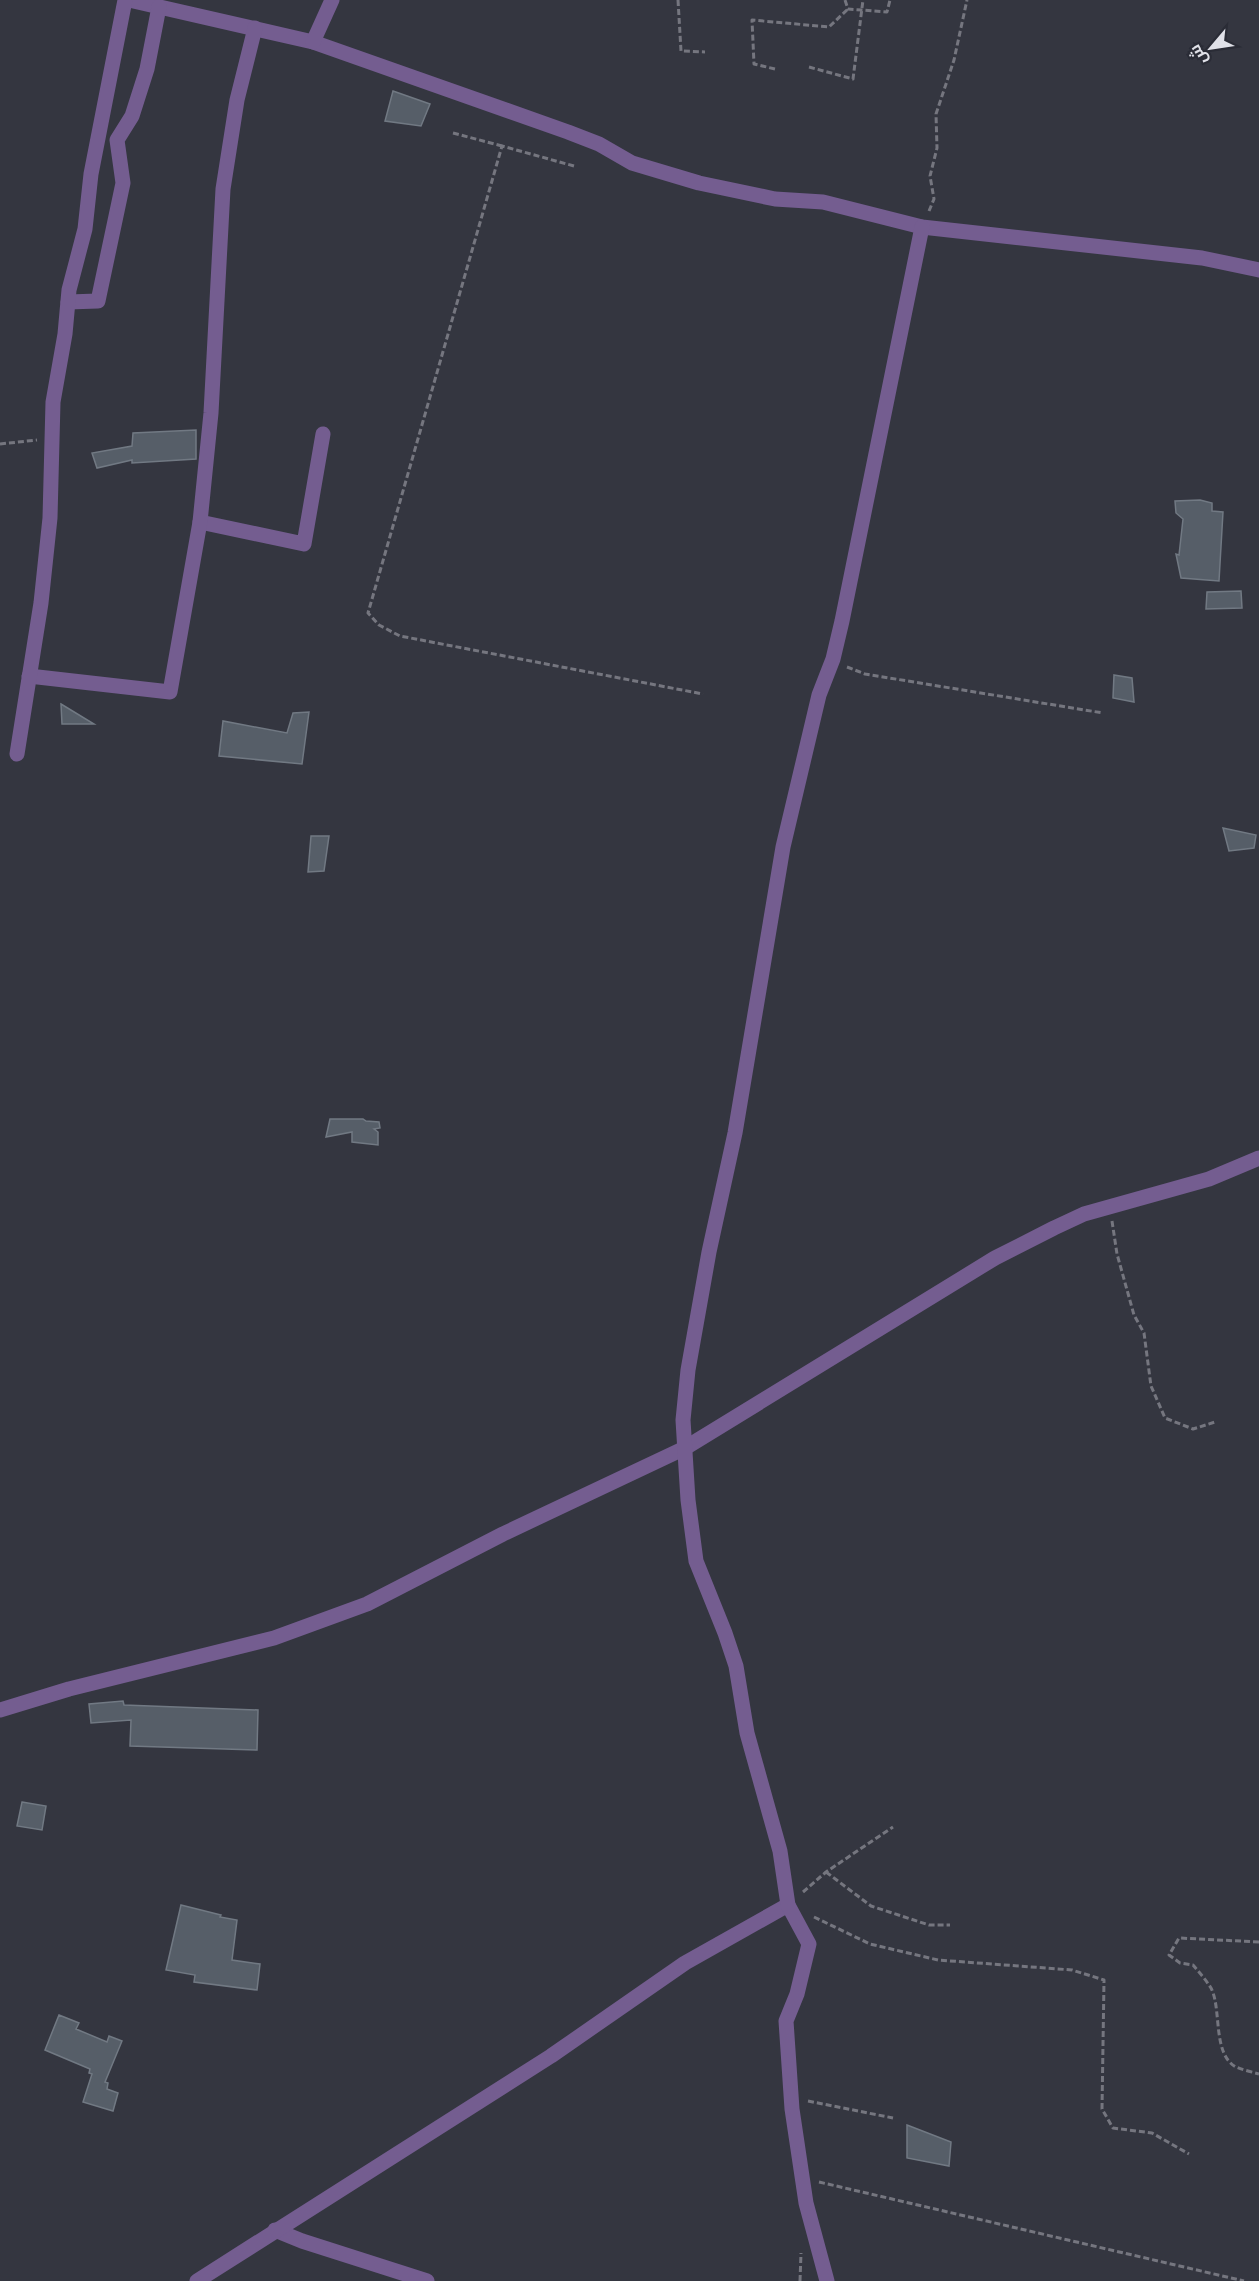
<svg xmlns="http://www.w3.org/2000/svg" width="1259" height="2281" font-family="'Source Sans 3',Cairo,sans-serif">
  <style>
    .building { fill: #565e68; stroke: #717983; stroke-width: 1.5 }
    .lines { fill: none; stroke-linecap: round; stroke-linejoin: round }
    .path { stroke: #75767f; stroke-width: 3; stroke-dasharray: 6 3; stroke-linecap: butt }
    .street { stroke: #745d90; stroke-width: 15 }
  </style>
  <rect width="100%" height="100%" fill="#343640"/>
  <g class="building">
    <path d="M393,91l37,13 -9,22 -36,-5z"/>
    <path d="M196,430v29l-64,4v-3l-35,8 -5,-15 40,-7 1,-13z"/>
    <path d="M1200,500l12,3v8l11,1 -4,69 -38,-3 -5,-24 3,1 4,-36 -7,-6 -1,-12z"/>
    <path d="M1241,591l1,17 -36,1 1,-17z"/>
    <path d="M1114,675l18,3 2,24 -21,-4z"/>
    <path d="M61,704l33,20h-32z"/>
    <path d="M309,712l-7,52 -83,-8 4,-35 64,12 6,-20z"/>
    <path d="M1223,828l33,7 -2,13 -25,3z"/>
    <path d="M311,836h18l-5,35 -16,1z"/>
    <path d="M330,1119h33l3,2 13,1 1,6 -6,1 4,3v13l-26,-3v-10l-26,5z"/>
    <path d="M123,1701l1,4 134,5 -1,40 -127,-4 1,-26 -40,3 -2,-19z"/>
    <path d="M22,1802l24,4 -4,24 -25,-4z"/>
    <path d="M181,1905l40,10 -1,2 17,3 -5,40 28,4 -3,26 -63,-8 1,-7 -29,-5z"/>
    <path d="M59,2015l20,8 -3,6 31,13 2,-6 13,5 -17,41 3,1 -1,6 11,4 -5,18 -30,-9 9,-28 -3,-1 1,-4 -45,-19z"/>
    <path d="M907,2125l44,17 -2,24 -42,-8z"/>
  </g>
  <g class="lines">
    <g class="path">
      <path d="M678,0l3,51 24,1"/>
      <path d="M845,0l3,9 39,3 3,-12"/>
      <path d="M809,67l44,12 10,-79"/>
      <path d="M775,69l-21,-5 -2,-44 77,7 19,-18"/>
      <path d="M453,133l49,13"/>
      <path d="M574,166l-72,-20 -134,467 11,12 21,11 303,58"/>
      <path d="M929,211l5,-12 -4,-23 7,-28 -1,-34 18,-54 13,-60"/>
      <path d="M0,444l37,-4"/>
      <path d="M847,667l18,7 238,39"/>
      <path d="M1112,1221l5,33 17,61 10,18 7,53 14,32 28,11 22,-7"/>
      <path d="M826,1872l45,34 58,19h21"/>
      <path d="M803,1892l23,-20 67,-45"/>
      <path d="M814,1917l56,27 68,16 134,10 32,10 -2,129 11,19 39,5 37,21"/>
      <path d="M1259,1942l-80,-4 -10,17 11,8 13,2c6,7 13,15 18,23 11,21 1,66 25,79 7,3 16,5 23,7"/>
      <path d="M808,2101l85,17"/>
      <path d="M819,2182l425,99"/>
      <path d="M800,2281l1,-28"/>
    </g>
    <g class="street">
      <path d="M129,0l184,42 255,90 31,12 33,19 67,20 76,16 48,3 99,25 280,31 57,12"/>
      <path d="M313,42l19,-42"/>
      <path d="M68,302l30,-1 25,-118 -6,-43 15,-24 15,-47 12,-62"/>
      <path d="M200,522l104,22 19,-110"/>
      <path d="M29,676l141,16 30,-170 11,-109 12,-224 14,-89 18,-72"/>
      <path d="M17,754l24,-151 9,-85 3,-116 12,-68 4,-44 16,-61 6,-55 34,-174"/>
      <path d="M0,1710l69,-21 205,-51 93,-34 136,-70 182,-86 310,-190 59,-30 30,-14 125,-35 50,-21"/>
      <path d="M275,2230l27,11 125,40"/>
      <path d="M197,2281l354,-225 134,-93 103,-58"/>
      <path d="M827,2281l-21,-78 -14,-94 -6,-88 11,-27 12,-50 -21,-39 -8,-54 -33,-118 -11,-67 -11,-33 -29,-72 -8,-61 -5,-80 5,-50 21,-118 26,-119 48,-286 36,-152 14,-36 9,-38 80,-394"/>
    </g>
  </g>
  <g transform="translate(1211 48) rotate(241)" stroke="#2a2c36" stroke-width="4.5" paint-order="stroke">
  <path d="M0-4.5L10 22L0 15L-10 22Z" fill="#e0e1e8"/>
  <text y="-9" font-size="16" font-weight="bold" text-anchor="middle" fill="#e0e1e8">ش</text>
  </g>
</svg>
